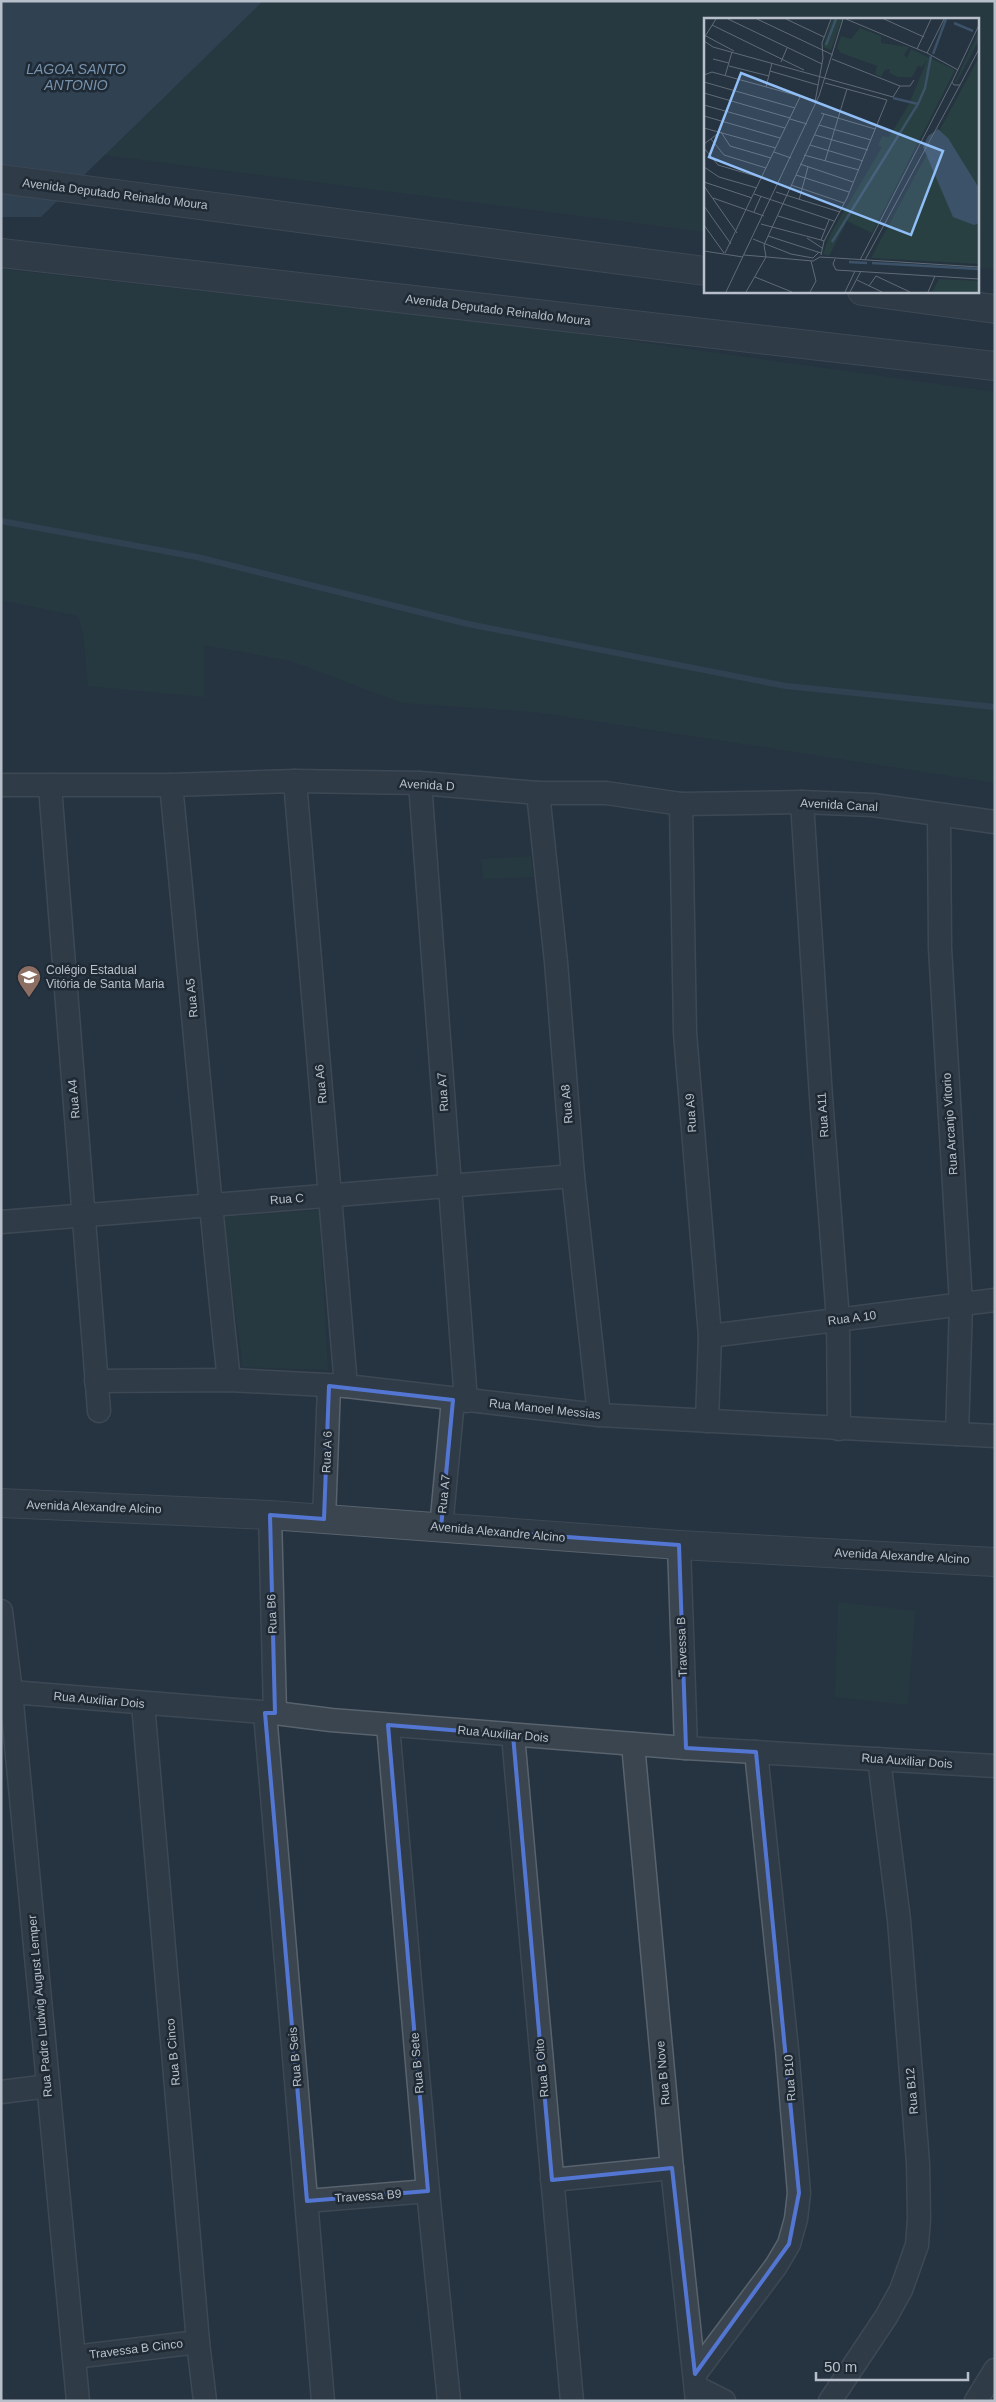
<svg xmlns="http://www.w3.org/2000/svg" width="996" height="2402" font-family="Arial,sans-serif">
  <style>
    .green { fill: #284041 }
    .water { fill: #3c5268 }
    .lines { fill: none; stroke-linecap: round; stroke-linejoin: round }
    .stream { stroke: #3c5268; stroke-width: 6 }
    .minor-casing { stroke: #58636d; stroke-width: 25 }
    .tertiary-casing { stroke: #58636d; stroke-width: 30 }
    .minor { stroke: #3a4550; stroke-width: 22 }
    .tertiary { stroke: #3a4550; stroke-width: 28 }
    .marked { fill: none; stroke: #5376d3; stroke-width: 4; stroke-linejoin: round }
    .labels { text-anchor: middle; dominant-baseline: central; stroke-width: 5; stroke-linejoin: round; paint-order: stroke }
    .street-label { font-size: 12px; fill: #b7c0ca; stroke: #1f2a35 }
    .poi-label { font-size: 12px; fill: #b7c0ca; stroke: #1f2a35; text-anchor: start }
    .water-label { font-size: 14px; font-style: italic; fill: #7892ac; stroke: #1f2a35 }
    .inset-river { fill: none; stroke: #3c5268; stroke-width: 2.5 }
    .inset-road { fill: none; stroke: #606b77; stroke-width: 1 }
    .view { fill: #90bef6; fill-opacity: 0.15; stroke: #90bef6; stroke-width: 2.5 }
    .inset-edge { fill: none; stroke: #b7c0ca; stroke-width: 2.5 }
  </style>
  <rect width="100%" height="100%" fill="#263340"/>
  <g class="green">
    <path d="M1,1h994v268l-18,-2v-248h-272v213l-704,-90z"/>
    <path d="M1,269l552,61 442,62v391l-460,-71 -133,-9 -111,-42 -87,-16v52l-116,-11 -5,-53 -5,-17 -77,-16z"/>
    <path d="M531,856l2,21 -50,2 -2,-20z"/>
    <path d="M319,1210l9,160 -85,-3 -20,-150z"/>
    <path d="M838,1602l77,9 -7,94 -73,-8z"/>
  </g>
  <path class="water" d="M1,1h262l-222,216h-40z"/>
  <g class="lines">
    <path class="stream" d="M1,521l196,36 271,67 318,62 209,21"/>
    <g class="minor-casing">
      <g id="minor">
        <path d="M295,781l51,605"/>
        <path d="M420,783l46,618"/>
        <path d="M1,785h170l124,-4 125,2 118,10h68l75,11 121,-2 71,3 122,17"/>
        <path d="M171,785c20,198 36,397 58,595"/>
        <path d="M50,786l49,625"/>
        <path d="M538,793l18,169 17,214 26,239"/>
        <path d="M802,802l19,295 17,223 1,109"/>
        <path d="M681,804l4,229 25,303 -3,85"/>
        <path d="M939,815l1,133 21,356 -4,130"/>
        <path d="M1,1222l572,-46"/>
        <path d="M710,1336l285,-36"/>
        <path d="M96,1381l133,-1 117,6 253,29 396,21"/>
        <path d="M270,1515l5,198"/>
        <path d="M324,1519l5,-133"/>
        <path d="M441,1528l12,-128"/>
        <path d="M679,1545l7,203"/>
        <path d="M1,1611l10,81 67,709"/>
        <path d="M11,1692l264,21 56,7 355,28 309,18"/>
        <path d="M143,1704l55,638 7,59"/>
        <path d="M265,1713l58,688"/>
        <path d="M388,1725l40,466 21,210"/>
        <path d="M513,1735l59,666"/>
        <path d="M633,1744l39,424 25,233"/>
        <path d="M1,2092l47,-6"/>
        <path d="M552,2180l120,-12"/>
        <path d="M307,2201l121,-10"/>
        <path d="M74,2357l124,-15"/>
        <path d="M695,2374l81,-108 13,-22 7,-25 3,-26 -12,-144 -31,-297"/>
        <path d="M696,2387l28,14"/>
        <path d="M830,2401l56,-84 15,-27 16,-45 2,-26 -1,-56 -19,-243 -20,-161"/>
        <path d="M976,2401l19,-31"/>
      </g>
    </g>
    <g class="tertiary-casing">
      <g id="tertiary">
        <path d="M1,179l704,92"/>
        <path d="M1,253l994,113"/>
        <path d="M862,291l133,18"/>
        <path d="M1,1503l269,12 409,30 316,17"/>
      </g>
    </g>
    <use href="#minor" class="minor"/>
    <use href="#tertiary" class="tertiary"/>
  </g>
  <path d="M0 0H996V2402H0ZM329,1386l124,14 -12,128 238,17 7,203 70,4 43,441 -10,51 -94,130 -23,-206 -120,12 -39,-445 -125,-10 40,466 -121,10 -42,-488h10l-5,-198 54,4z" fill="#263340" fill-opacity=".55" fill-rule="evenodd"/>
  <path class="marked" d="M329,1386l124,14 -12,128 238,17 7,203 70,4 43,441 -10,51 -94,130 -23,-206 -120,12 -39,-445 -125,-10 40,466 -121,10 -42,-488h10l-5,-198 54,4z"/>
  <defs>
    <g id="school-pin" transform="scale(1.25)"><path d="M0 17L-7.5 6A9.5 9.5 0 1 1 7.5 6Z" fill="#8d6e63" stroke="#1f2a35"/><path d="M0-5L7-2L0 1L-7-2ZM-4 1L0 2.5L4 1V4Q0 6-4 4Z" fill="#fff"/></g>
  </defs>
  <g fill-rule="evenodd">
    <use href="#school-pin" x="29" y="977"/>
  </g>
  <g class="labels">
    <g class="street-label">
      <text transform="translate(115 194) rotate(7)">Avenida Deputado Reinaldo Moura</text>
      <text transform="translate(498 310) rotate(7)">Avenida Deputado Reinaldo Moura</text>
      <text transform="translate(427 785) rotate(3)">Avenida D</text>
      <text transform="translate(839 805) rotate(3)">Avenida Canal</text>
      <text transform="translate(192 998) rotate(-95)">Rua A5</text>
      <text transform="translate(321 1084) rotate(-95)">Rua A6</text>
      <text transform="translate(443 1092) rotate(-94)">Rua A7</text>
      <text transform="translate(74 1099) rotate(-95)">Rua A4</text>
      <text transform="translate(567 1104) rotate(-95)">Rua A8</text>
      <text transform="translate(691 1113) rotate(-94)">Rua A9</text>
      <text transform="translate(823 1115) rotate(-94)">Rua A11</text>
      <text transform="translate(950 1124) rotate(-94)">Rua Arcanjo Vitorio</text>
      <text transform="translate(287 1199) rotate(-4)">Rua C</text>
      <text transform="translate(852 1318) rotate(-7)">Rua A 10</text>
      <text transform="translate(545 1409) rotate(6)">Rua Manoel Messias</text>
      <text transform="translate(327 1452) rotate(-88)">Rua A 6</text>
      <text transform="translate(444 1494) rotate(-84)">Rua A7</text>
      <text transform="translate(94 1507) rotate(2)">Avenida Alexandre Alcino</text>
      <text transform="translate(498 1532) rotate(5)">Avenida Alexandre Alcino</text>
      <text transform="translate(902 1556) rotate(3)">Avenida Alexandre Alcino</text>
      <text transform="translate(272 1614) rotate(-92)">Rua B6</text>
      <text transform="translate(682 1647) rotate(-92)">Travessa B</text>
      <text transform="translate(99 1700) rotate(5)">Rua Auxiliar Dois</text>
      <text transform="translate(503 1734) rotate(5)">Rua Auxiliar Dois</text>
      <text transform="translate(907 1761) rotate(4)">Rua Auxiliar Dois</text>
      <text transform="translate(40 2006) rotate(-95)">Rua Padre Ludwig August Lemper</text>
      <text transform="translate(173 2052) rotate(-95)">Rua B Cinco</text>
      <text transform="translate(295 2057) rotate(-95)">Rua B Seis</text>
      <text transform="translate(417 2063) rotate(-95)">Rua B Sete</text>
      <text transform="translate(542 2068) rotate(-95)">Rua B Oito</text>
      <text transform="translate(663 2073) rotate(-95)">Rua B Nove</text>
      <text transform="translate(790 2078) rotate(-94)">Rua B10</text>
      <text transform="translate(912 2091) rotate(-95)">Rua B12</text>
      <text transform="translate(368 2196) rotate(-4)">Travessa B9</text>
      <text transform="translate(136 2349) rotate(-7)">Travessa B Cinco</text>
    </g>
    <g class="poi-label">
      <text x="46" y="970">Colégio Estadual<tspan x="46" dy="14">Vitória de Santa Maria</tspan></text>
    </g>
    <g class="water-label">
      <text x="76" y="69">LAGOA SANTO<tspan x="76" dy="16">ANTONIO</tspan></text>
    </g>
  </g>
  <g transform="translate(704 18)">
    <rect width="275" height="275" fill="#263340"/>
    <path d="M128,1h10l-11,31 -8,-3zM156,10l21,8v7l28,4 -5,8 3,3 4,-9 44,21 -83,163 -25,-12 -18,35 -6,-2 8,-21 51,-86 -4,-2 4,-9 7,1 20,-33 18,-44 -5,7 -4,-1 -6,11h-14l-9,-4 1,-4 -5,1 -4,7 -6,-3 2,-8 -36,-13 -4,-5 4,-12 10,3zM275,13v9l-23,43 -1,-1zM275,39v207l-108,-6zM235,261l40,2v11h-47z" fill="#284041"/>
    <path d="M234,111l10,9 31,50v35l-5,2 -21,-8 -30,-70 5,-11z" fill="#3c5268"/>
    <path class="inset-river" d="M250,5l19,8M122,27l10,-26M229,36l13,-35M189,80l25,6M128,224l86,-138 7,-16 6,-32M145,244l18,1M168,245l107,6"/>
    <path class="inset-road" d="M24,1l94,45M53,1l76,36M82,1l38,18M142,1l81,34 31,17M180,1l40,18M8,7l92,45M275,7l-27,57 2,3h6l19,-36M0,17l30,16M0,20l12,-19M0,23l9,6 180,50 7,-11M213,31l14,-30M223,35l17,-34M9,41l16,4M128,41l68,27h10l4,-6M77,44l6,-14M25,48l40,10M66,53l48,14M0,57l8,-3 105,29M21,58l7,-24M0,64l91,26M62,69l6,-24M0,75l86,25M111,84l8,-44 -1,-15 9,-24M0,87l81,23M117,95l54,16M0,98l76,22M86,101l17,5M115,107l52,15M0,110l72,20M17,114l9,14 41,12M111,117l53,15M7,121l13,16 42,13M0,126l16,-12M106,127l53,16M0,130l14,17 44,13M70,134l17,6M100,137l55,15M121,143l22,-72M96,146l53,18M0,149l15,10 38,11M92,157l53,17M0,164l48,16M87,167l53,18M0,168l33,47M72,174l64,20M50,176l80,27M9,180l51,18M95,182l9,-33M0,188l27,38M50,194l7,-16M74,198l47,14M57,206l60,16M0,207l20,28M64,218l53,17M103,220l15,10M49,221l38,15 22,4 6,-6M120,223l23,-43 40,-98 -62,-17M0,233l39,6M21,235l75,-156M40,237l69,6 7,-4M117,237l3,-14 -3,-1 8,-20M116,239l159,10M131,241l-2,5 3,6 143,9M156,242l92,-178M161,242l95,-175M51,259l37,15M153,262l25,12M165,268l7,-10 34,16M22,274l93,-196 24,-77M42,274l20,-35 -2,-12 60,-131M106,274l6,-11 -5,-20M141,274l10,-21M146,274l11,-21M224,274l7,-16"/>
    <path class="view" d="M37,55l202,78 -32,84 -202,-78z"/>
    <rect width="275" height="275" class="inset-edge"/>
  </g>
  <rect width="996" height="2402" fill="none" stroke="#b7c0ca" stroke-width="5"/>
  <path d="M816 2372v8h152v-8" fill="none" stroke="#b7c0ca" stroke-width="2.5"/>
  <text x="824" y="2372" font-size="15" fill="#b7c0ca" stroke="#1f2a35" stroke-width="4" paint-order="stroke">50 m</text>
</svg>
